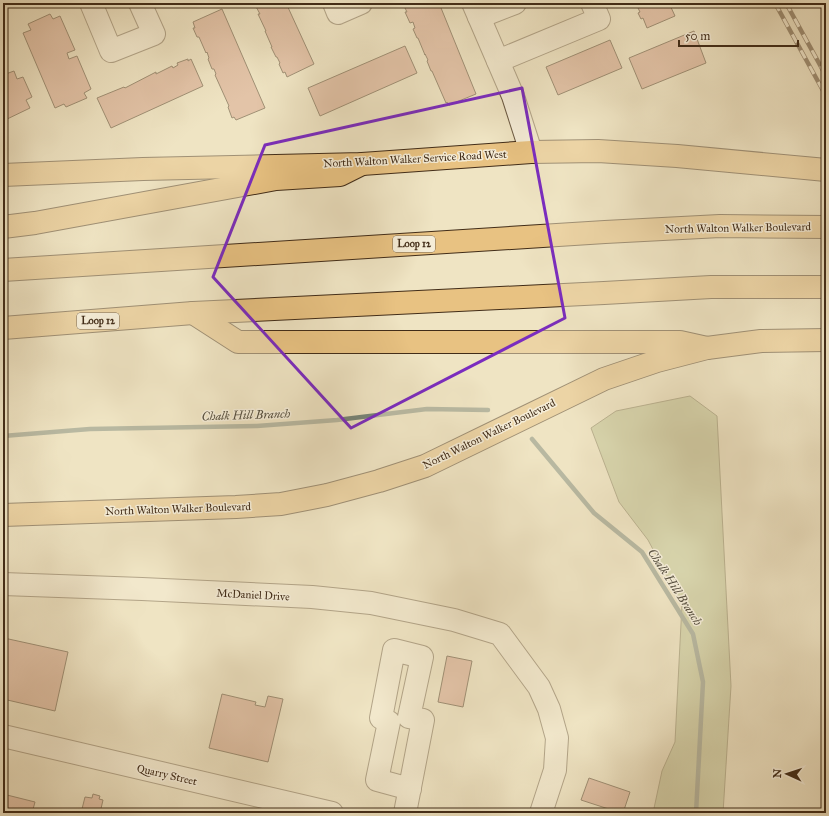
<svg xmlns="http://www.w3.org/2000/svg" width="829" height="816" font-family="'IM FELL Great Primer',serif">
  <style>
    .green { fill: #bcc392; stroke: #7e7855 }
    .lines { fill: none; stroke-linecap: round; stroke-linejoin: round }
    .stream { stroke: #768478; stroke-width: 4.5 }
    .building { fill: #d69e87; stroke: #412c18 }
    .minor-casing { stroke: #6c5a43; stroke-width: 24 }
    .major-casing { stroke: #412c18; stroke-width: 24 }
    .highway-casing { stroke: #412c18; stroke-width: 24 }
    .minor { stroke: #f5edd8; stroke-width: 22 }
    .major { stroke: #e8c282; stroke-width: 22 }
    .highway { stroke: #e8c282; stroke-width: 22 }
    .rail-casing { stroke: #412c18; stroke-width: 4.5 }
    .rail { stroke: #f5edd8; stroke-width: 3; stroke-dasharray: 9; stroke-linecap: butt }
    .marked { fill: none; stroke: #7b2cbf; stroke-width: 3; stroke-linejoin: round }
    .labels { text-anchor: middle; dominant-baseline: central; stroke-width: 3; stroke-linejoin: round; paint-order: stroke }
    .shield { fill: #f5edd8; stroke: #776652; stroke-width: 1 }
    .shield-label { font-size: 10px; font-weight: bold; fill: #412c18 }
    .street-label { font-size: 11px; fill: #412c18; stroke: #f5edd8 }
    .water-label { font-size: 12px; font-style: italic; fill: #575040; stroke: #f5edd8 }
  </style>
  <rect width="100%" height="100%" fill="#efe4c3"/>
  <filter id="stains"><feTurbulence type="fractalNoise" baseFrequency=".005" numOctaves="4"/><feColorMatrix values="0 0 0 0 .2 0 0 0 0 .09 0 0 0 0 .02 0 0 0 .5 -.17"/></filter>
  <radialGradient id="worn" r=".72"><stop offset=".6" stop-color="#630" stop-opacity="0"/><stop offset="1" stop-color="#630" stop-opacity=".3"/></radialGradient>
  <path class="green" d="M690,396l27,20 14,270 -8,127h-70l9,-42 13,-29 7,-138 -34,-64 -29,-38 -28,-74 25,-17z"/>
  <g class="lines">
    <g class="stream">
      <path d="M3,436l87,-7 167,-3 80,-6 90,-11 61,1"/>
      <path d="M532,439l62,74 48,39 51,82 10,48 -7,131"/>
    </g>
  </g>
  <g class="building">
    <path d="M254,3h32l28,61 -27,13 -2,-5 -2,1 -4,-9 1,-1 -3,-6h-1l-5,-10h1l-7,-16h1l-8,-17h2z"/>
    <path d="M417,3h22l37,91 -27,11 -2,-3 -1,1 -14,-32h-1l-4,-10 1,-1 -3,-6v1l-7,-17h-1l-4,-9 2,-1 -2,-6 -3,1 -5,-11h2l-2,-4z"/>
    <path d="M634,3h35l6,13 -28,12 -4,-10 -2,1 -3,-6 2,-1 -3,-6 -2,1z"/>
    <path d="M222,9l43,99 -29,12 -2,-3 -2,1 -4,-11 1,-1 -14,-31 1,-1 -2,-5h-2l-4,-10 1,-1 -2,-6 -1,1 -7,-16h-2l-4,-9h2l-2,-6z"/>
    <path d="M50,14l3,5 7,-3 15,34 -8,3 2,6 8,-3 14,33 -7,4 3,5 -21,9 -2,-3 -9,4 -32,-75 8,-3 -3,-6z"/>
    <path d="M694,31l12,32 -64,26 -13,-31z"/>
    <path d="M610,40l12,28 -64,27 -12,-28z"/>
    <path d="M405,46l12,27 -97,43 -12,-28z"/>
    <path d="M188,59v2l3,-2 12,27 -92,42 -14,-30 27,-11 1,1 31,-16v2l16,-8 1,2 5,-3 -1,-2z"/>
    <path d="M14,71l3,8 6,-2 9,20 -6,3 4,8 -27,13v-46z"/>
    <path d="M4,638l64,14 -13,59 -52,-12v-41l2,-7 -2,-1z"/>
    <path d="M447,656l25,5 -9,46 -25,-5z"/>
    <path d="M222,694l34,8 -1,3 10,2 3,-11 15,3 -15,63 -59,-14z"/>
    <path d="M589,778l41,14 -7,21h-2l-40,-13z"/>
    <path d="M3,794l32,8 -3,11h-29z"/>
    <path d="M93,794l7,2 -1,3 4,1 -3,13h-19l4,-16 7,1z"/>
  </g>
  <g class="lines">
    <g class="minor-casing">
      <g id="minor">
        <path d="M91,3l20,48 43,-17 -14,-31"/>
        <path d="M334,3l4,10 23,-10"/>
        <path d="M473,3l40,93 18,56"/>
        <path d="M479,17l36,-14"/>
        <path d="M498,61l101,-42 -7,-16"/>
        <path d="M3,584l139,5 170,8 59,6 83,17 46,14 39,53 10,22 8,29 -2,32 -14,43"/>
        <path d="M3,736l329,77"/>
        <path d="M405,813l18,-93 -14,-3 13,-60 -28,-7 -13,68 8,4 -12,58 33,9"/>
      </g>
    </g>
    <g class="major-casing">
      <g id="major">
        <path d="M3,175l140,-6 219,-5 169,-12 67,-1 79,5 149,14"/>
        <path d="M3,515l233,-8 45,-3 46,-9 52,-14 46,-15 179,-87 53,-18 50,-13 54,-7 65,-1"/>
      </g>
    </g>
    <g class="highway-casing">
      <g id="highway">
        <path d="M3,227l32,-4 241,-44 64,-4 22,-11"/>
        <path d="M3,270l602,-38 115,-6 106,1"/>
        <path d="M193,313l45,29h442l27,6"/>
        <path d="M3,328l190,-15 411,-20 107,-6h115"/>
      </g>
    </g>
    <use href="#minor" class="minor"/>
    <use href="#major" class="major"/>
    <use href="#highway" class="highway"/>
    <g class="rail-casing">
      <g id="rail">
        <path d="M775,3l51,93"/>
        <path d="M786,3l40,73"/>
      </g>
    </g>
    <use href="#rail" class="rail"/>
  </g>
  <path d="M0 0H829V816H0ZM522,88l43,230 -214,110 -138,-151 52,-132z" fill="#efe4c3" fill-opacity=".55" fill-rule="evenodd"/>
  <path class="marked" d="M522,88l43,230 -214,110 -138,-151 52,-132z"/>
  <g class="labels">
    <g class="shield">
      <rect x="393" y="236" width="42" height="16" rx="3"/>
      <rect x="77" y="313" width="42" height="16" rx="3"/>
    </g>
    <g class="shield-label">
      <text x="414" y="244">Loop 12</text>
      <text x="98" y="321">Loop 12</text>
    </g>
    <g class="street-label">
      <text transform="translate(415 159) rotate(-3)">North Walton Walker Service Road West</text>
      <text transform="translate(738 228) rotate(-1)">North Walton Walker Boulevard</text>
      <text transform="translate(489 434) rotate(-26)">North Walton Walker Boulevard</text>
      <text transform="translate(178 509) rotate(-2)">North Walton Walker Boulevard</text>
      <text transform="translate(253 595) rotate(3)">McDaniel Drive</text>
      <text transform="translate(167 775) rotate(13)">Quarry Street</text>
    </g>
    <g class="water-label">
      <text transform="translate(246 415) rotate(-2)">Chalk Hill Branch</text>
      <text transform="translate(675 587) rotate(57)">Chalk Hill Branch</text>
    </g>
  </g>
  <rect width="829" height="816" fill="none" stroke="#efe4c3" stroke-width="16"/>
  <rect x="4" y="4" width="821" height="808" fill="none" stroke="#412c18" stroke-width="2"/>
  <rect x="8" y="8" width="813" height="800" fill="none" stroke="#412c18"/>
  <g transform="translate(787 774) rotate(273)" stroke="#f5edd8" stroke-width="3" paint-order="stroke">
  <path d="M0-3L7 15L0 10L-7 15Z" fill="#412c18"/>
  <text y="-6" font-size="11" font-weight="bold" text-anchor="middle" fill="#412c18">N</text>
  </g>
  <path d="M679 40v6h119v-6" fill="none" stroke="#412c18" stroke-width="2"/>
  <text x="685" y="40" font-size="12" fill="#412c18" stroke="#f5edd8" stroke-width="3" paint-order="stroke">50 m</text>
  <rect width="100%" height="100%" filter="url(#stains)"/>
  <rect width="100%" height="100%" fill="url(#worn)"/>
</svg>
